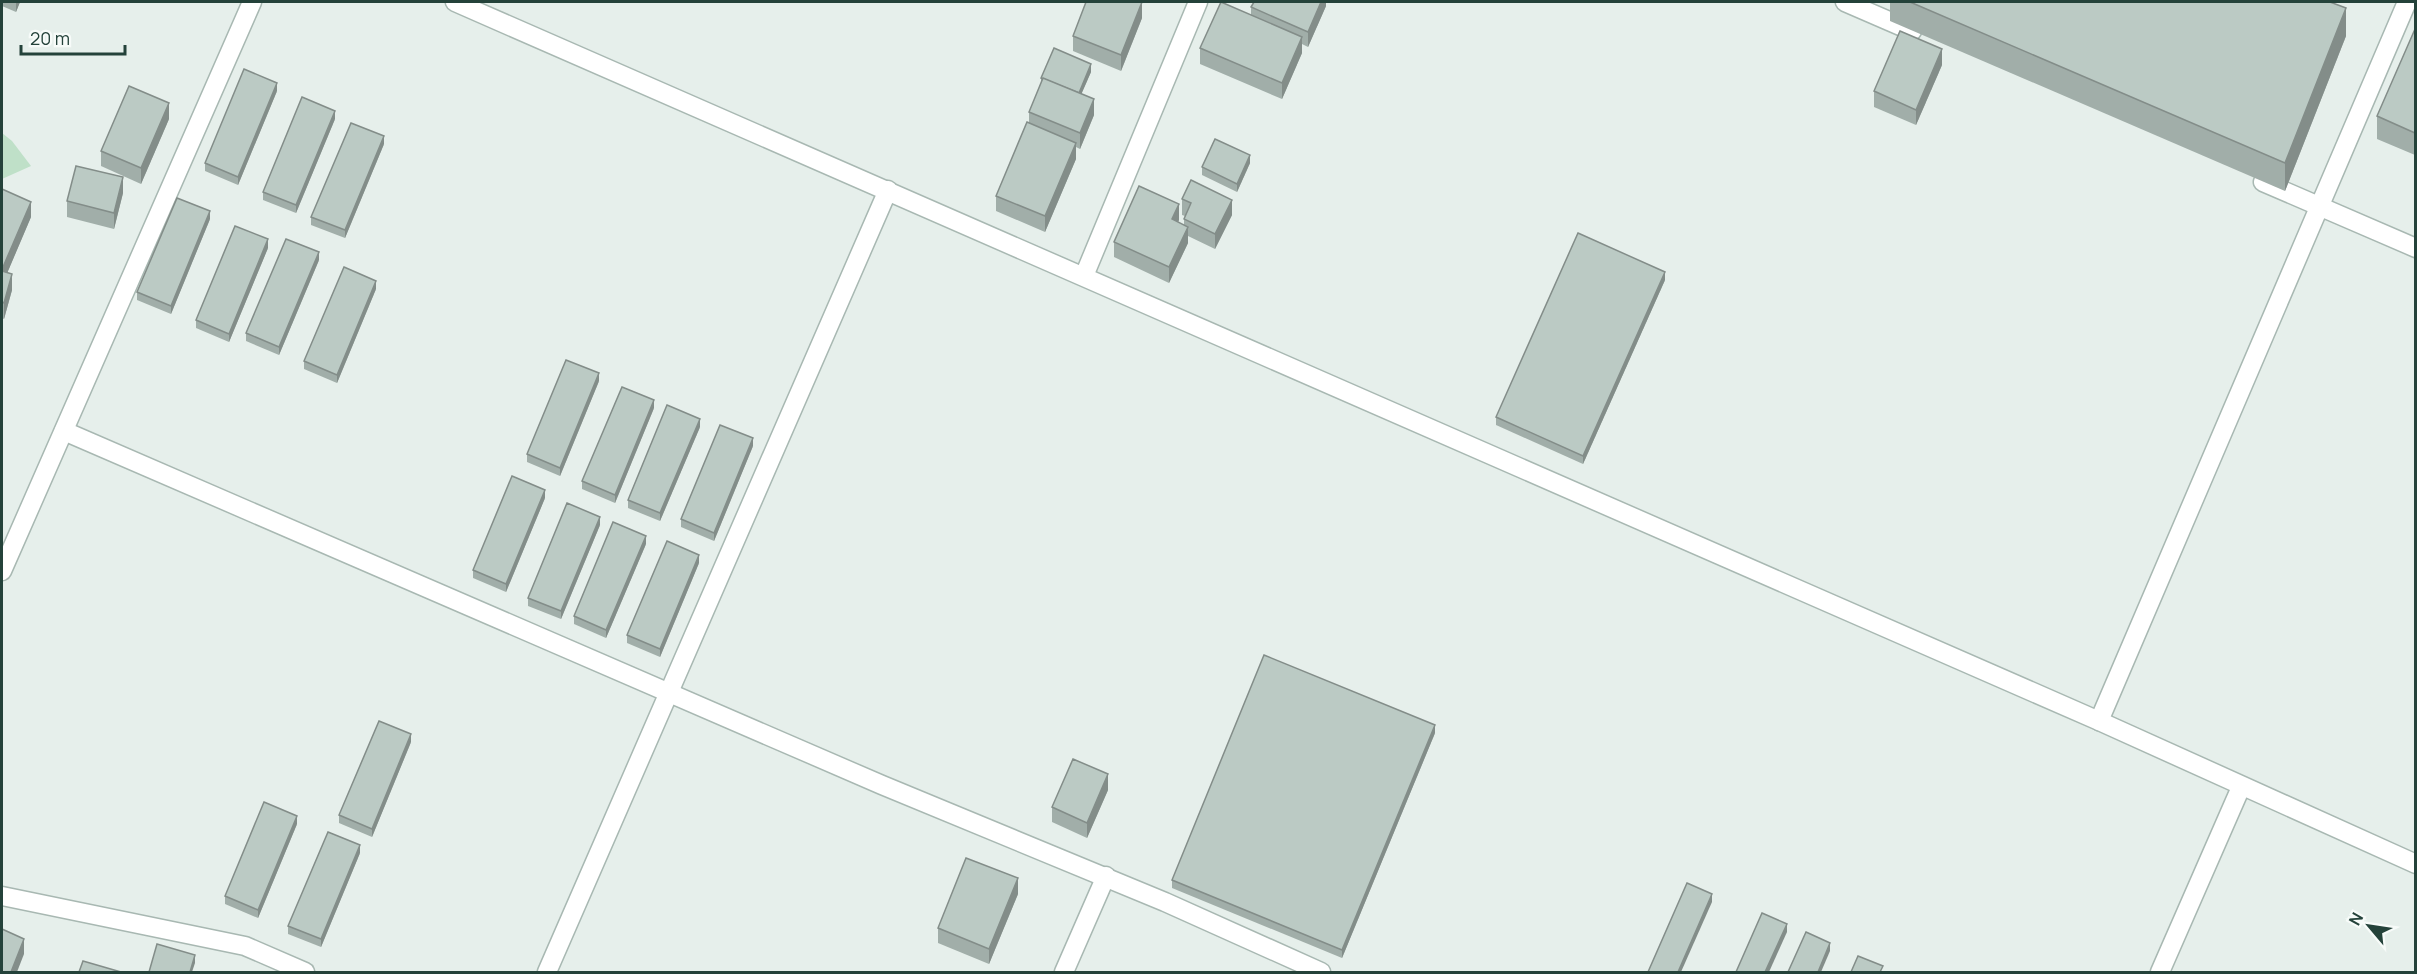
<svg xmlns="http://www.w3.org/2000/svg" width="2417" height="974" font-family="Manrope,sans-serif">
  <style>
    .green { fill: #bfe0c8 }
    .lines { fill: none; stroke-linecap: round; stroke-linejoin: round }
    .minor-casing { stroke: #a8b8b2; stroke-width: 21 }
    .minor { stroke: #fff; stroke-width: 18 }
    .wall { fill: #a1aea9 }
    .shaded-wall { fill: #838d89 }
    .building { fill: #bbcac4; stroke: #838d89; stroke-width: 1.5 }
  </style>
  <rect width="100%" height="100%" fill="#e6efeb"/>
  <path class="green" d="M2,133l10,8 19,25 -29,13z"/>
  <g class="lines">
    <g class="minor-casing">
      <g id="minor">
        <path d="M455,2l1644,719 317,143"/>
        <path d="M1845,2l67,29"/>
        <path d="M2263,182l153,66"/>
        <path d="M1084,276l114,-274"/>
        <path d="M64,431l818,354 283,117 156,70"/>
        <path d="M2,571l250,-569"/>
        <path d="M2099,721l308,-719"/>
        <path d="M2,896l243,50 60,26"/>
        <path d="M547,972l341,-782"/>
        <path d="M1064,972l42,-96"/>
        <path d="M2160,972l81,-185"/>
      </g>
    </g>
    <use href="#minor" class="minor"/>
  </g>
  <g class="wall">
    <path d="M2,2h18l-4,10 -14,-6z"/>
    <path d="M1326,2v4l-18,41 -6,-3v9l-20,46 -82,-35v-16l51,-33v-8z"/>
    <path d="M1890,2h440l16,34 -61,155 -395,-170z"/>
    <path d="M1142,18l-21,53 -48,-20v-15z"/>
    <path d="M2415,29v126l-38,-16v-23z"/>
    <path d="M1942,65l-26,60 -42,-18v-16z"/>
    <path d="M1091,72l-10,22 13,21 -14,34 -4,-2v12l-31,73 -49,-21v-15l33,-73v-11l12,-27v-7z"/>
    <path d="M277,91l-39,94 -33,-14v-8z"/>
    <path d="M169,119l-28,65 -40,-18v-15z"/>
    <path d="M335,119l-39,94 -33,-13v-8z"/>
    <path d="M384,144l-39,94 -34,-13v-8z"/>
    <path d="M1250,163l-13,29 -35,-17v-8z"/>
    <path d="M2,189l29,28 -24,56 5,17 -8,29 -2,-1z"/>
    <path d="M123,193l-9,36 -47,-12v-16z"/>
    <path d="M1182,199l50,16 -17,34 -27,-13v7l-19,40 -55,-26v-15l65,-22 -1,2 6,3v-6l1,-3 -3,-1z"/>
    <path d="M210,219l-39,95 -34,-14v-8z"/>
    <path d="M268,248l-39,94 -33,-14v-8z"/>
    <path d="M319,260l-40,95 -33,-14v-8z"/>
    <path d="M1665,280l-82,184 -87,-39v-8z"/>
    <path d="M376,289l-39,94 -33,-14v-8z"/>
    <path d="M599,381l-39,95 -33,-14v-8z"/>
    <path d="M654,408l-39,95 -33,-14v-8z"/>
    <path d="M700,427l-40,94 -32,-13v-8z"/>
    <path d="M753,446l-39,95 -33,-14v-8z"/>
    <path d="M545,498l-39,94 -33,-14v-8z"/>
    <path d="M600,525l-39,94 -33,-13v-8z"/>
    <path d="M646,544l-40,94 -32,-14v-8z"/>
    <path d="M699,563l-39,94 -33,-14v-8z"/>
    <path d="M1435,733l-93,225 -170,-70v-8z"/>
    <path d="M411,742l-39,95 -33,-14v-8z"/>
    <path d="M1108,790l-21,48 -35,-16v-15z"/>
    <path d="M297,824l-39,94 -33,-14v-8z"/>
    <path d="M360,853l-39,94 -33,-13v-8z"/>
    <path d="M1018,894l-29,70 -51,-21v-15z"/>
  </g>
  <g class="shaded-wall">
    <path d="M16,2h4l-4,10z"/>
    <path d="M1142,2v16l-21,53v-16z"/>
    <path d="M1321,2h5v4l-18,41v-15z"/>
    <path d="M2346,8v28l-61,155v-28z"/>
    <path d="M1302,37v16l-20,46v-16z"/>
    <path d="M1942,49v16l-26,60v-15z"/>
    <path d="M1091,64v8l-13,30v-8z"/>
    <path d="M277,83v8l-39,94v-8z"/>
    <path d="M1094,99v16l-14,34v-16z"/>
    <path d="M169,103v16l-28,65v-16z"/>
    <path d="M335,111v8l-39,94v-8z"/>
    <path d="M384,136v8l-39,94v-8z"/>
    <path d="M1076,143v16l-31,73v-16z"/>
    <path d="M1250,155v8l-13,29v-8z"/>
    <path d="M123,177v16l-9,36v-16z"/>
    <path d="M1232,200v15l-17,34v-15z"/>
    <path d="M31,202v15l-28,66v-16z"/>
    <path d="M1179,204v16l-7,15v-16z"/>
    <path d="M210,211v8l-39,95v-8z"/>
    <path d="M1188,227v16l-19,40v-16z"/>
    <path d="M268,239v9l-39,94v-8z"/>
    <path d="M319,252v8l-40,95v-8z"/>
    <path d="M1665,272v8l-82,184v-8z"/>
    <path d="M12,274v16l-8,29v-16z"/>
    <path d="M376,281v8l-39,94v-8z"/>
    <path d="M599,373v8l-39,95v-8z"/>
    <path d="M654,400v8l-39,95v-8z"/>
    <path d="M700,419v8l-40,94v-8z"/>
    <path d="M753,438v8l-39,95v-8z"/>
    <path d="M545,490v8l-39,94v-8z"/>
    <path d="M600,517v8l-39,94v-8z"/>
    <path d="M646,536v8l-40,94v-8z"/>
    <path d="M699,555v8l-39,94v-8z"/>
    <path d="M1435,725v8l-93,225v-8z"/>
    <path d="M411,734v8l-39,95v-8z"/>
    <path d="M1108,774v16l-21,48v-15z"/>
    <path d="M297,816v8l-39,94v-8z"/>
    <path d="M360,845v8l-39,94v-8z"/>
    <path d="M1018,878v16l-29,70v-15z"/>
    <path d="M1712,894v8l-31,70h-3z"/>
    <path d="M1787,924v8l-18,40h-4z"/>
    <path d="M24,939v15l-7,18h-6z"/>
    <path d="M1830,943v8l-9,21h-3z"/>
    <path d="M195,955v8l-3,9h-2z"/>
  </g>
  <g class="building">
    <path d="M1086,2h56l-21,53 -48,-19z"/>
    <path d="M1221,2l81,35 -20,46 -82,-35z"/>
    <path d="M1254,2h67l-13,30 -57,-25z"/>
    <path d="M1910,2h420l16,6 -61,155z"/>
    <path d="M2415,29v104l-38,-17z"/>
    <path d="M1900,31l42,18 -26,61 -42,-19z"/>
    <path d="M1054,48l37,16 -12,29 -38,-15z"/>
    <path d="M244,69l33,14 -39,94 -33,-14z"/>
    <path d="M1043,78l51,21 -14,34 -51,-21z"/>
    <path d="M129,86l40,17 -28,65 -40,-17z"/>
    <path d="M302,97l33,14 -39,94 -33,-13z"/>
    <path d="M1027,122l49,21 -31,73 -49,-20z"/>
    <path d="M351,123l33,13 -39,94 -34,-13z"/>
    <path d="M1215,139l35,16 -13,29 -35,-17z"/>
    <path d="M76,166l47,11 -9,36 -47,-12z"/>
    <path d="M1191,180l41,20 -17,34 -31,-15 7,-16 -9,-4z"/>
    <path d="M1139,186l40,18 -7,15 16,8 -19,40 -55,-25z"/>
    <path d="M2,189l29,13 -28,65h-1z"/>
    <path d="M177,198l33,13 -39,95 -34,-14z"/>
    <path d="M235,226l33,13 -39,95 -33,-14z"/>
    <path d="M1578,233l87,39 -82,184 -87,-39z"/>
    <path d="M286,239l33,13 -40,95 -33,-14z"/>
    <path d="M344,267l32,14 -39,94 -33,-14z"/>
    <path d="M2,271l10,3 -8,29 -2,-1z"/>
    <path d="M566,360l33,13 -39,95 -33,-14z"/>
    <path d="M622,387l32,13 -39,95 -33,-14z"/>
    <path d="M667,405l33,14 -40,94 -32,-13z"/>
    <path d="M720,425l33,13 -39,95 -33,-14z"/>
    <path d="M512,476l33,14 -39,94 -33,-14z"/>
    <path d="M567,503l33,14 -39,94 -33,-13z"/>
    <path d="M613,522l33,14 -40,94 -32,-14z"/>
    <path d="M667,541l32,14 -39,94 -33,-14z"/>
    <path d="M1264,655l171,70 -93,225 -170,-70z"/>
    <path d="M379,721l32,13 -39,95 -33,-14z"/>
    <path d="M1073,759l35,15 -21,49 -35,-16z"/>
    <path d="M264,802l33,14 -39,94 -33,-14z"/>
    <path d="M328,832l32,13 -39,94 -33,-13z"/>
    <path d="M966,858l52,20 -29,71 -51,-21z"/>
    <path d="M1687,883l25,11 -34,78h-30z"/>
    <path d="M1762,913l25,11 -22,48h-29z"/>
    <path d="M2,929l22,10 -13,33h-9z"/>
    <path d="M1806,932l24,11 -12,29h-30z"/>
    <path d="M157,944l38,11 -5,17h-41z"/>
    <path d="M1858,956l25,10 -3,6h-29z"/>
    <path d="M83,961l38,11h-42z"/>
  </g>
  <rect width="2417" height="974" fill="none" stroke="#24423a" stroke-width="6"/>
  <g transform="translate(2369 926) rotate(299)" stroke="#f7fbf9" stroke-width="4.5" paint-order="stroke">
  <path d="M0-4.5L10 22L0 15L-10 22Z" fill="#24423a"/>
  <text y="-9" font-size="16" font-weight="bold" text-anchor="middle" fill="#24423a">N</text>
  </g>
  <path d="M21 45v9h104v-9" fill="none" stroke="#24423a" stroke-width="3"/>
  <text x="30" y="45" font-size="18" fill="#24423a" stroke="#f7fbf9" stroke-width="4.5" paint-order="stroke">20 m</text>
</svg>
